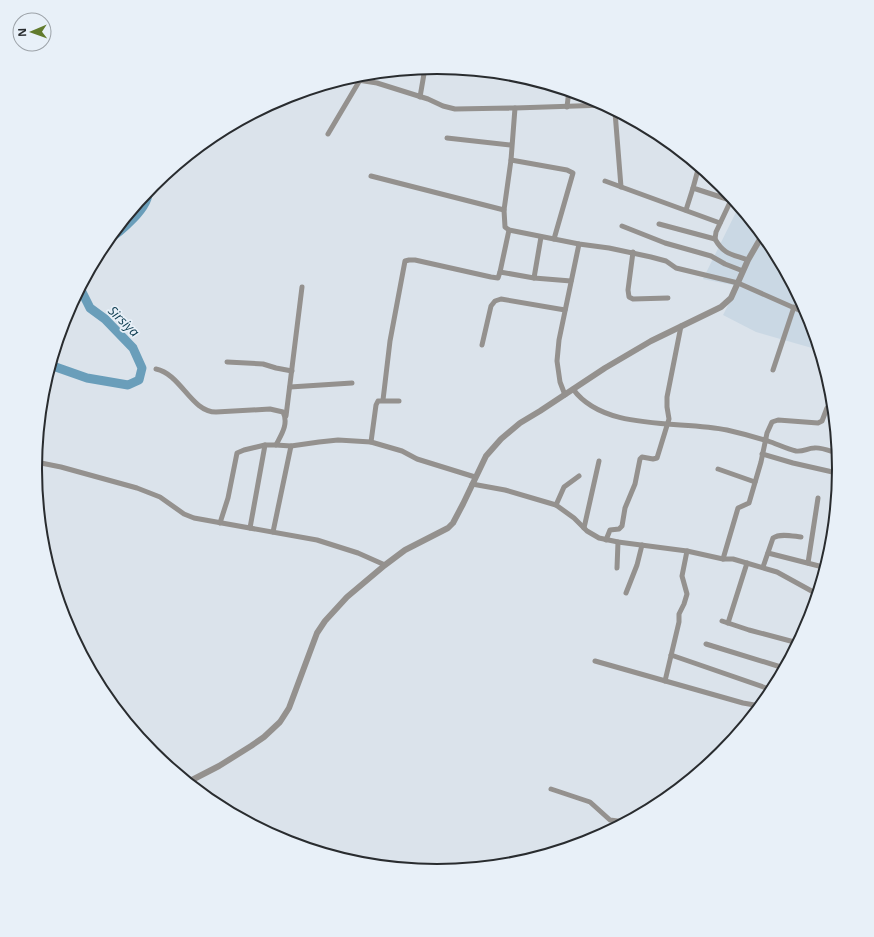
<svg xmlns="http://www.w3.org/2000/svg" width="874" height="937" font-family="'Open Sans',sans-serif">
  <style>
    .built { fill: #cad8e4 }
    .lines { fill: none; stroke-linecap: round; stroke-linejoin: round }
    .river { stroke: #6a9eba; stroke-width: 9 }
    .minor { stroke: #94918e; stroke-width: 5 }
    .tertiary { stroke: #94918e; stroke-width: 6 }
    .labels { text-anchor: middle; dominant-baseline: central; stroke-width: 3.5; stroke-linejoin: round; paint-order: stroke }
    .water-label { font-size: 13px; font-style: italic; fill: #09384c; stroke: #e8f0f8 }
    .rim { fill: none; stroke: #292c2f; stroke-width: 2 }
  </style>
  <rect width="100%" height="100%" fill="#dbe3eb"/>
  <path class="built" d="M739,206l32,39 37,70 11,35 -63,-18 -33,-17 15,-29 -35,-7z"/>
  <g class="lines">
    <g class="river">
      <path d="M106,241c12,-7 45,-34 42,-51"/>
      <path d="M50,365l37,13 41,7 11,-5 3,-12 -9,-20 -28,-29 -15,-11 -10,-20"/>
    </g>
    <g class="minor">
      <path d="M345,78l32,5 51,16 15,7 12,3 60,-1 -4,52 -7,50 1,17 4,3 70,14 30,4 42,9 15,4 10,7 62,15 70,31"/>
      <path d="M420,97l5,-29"/>
      <path d="M567,107l2,-17"/>
      <path d="M515,108l91,-3"/>
      <path d="M613,109l2,3 6,75"/>
      <path d="M328,134l32,-54"/>
      <path d="M447,138l64,7"/>
      <path d="M511,160l56,10 6,3 -19,66"/>
      <path d="M699,166l-6,22 43,14"/>
      <path d="M371,176l133,34"/>
      <path d="M605,181l115,42"/>
      <path d="M686,210l7,-22"/>
      <path d="M659,224l56,15 1,-7 16,-34"/>
      <path d="M622,226l43,17 46,13 14,8 18,7"/>
      <path d="M715,239c9,16 17,15 33,21"/>
      <path d="M633,252l-5,38 1,7 4,2 35,-1"/>
      <path d="M500,272l34,6 37,3"/>
      <path d="M534,278l7,-41"/>
      <path d="M482,345l9,-39 4,-5 6,-2 64,11"/>
      <path d="M227,362l36,2 13,4 16,3"/>
      <path d="M156,369c25,5 35,43 60,43l54,-3 13,3c6,12 -2,23 -7,33"/>
      <path d="M773,370l21,-63"/>
      <path d="M290,387l62,-4"/>
      <path d="M573,389c31,43 107,31 154,41 13,3 28,7 41,11 9,3 19,8 28,10 7,1 12,-3 18,-3 7,-1 16,3 23,5"/>
      <path d="M565,395l-5,-13 -3,-21 2,-21 20,-96"/>
      <path d="M383,400l7,-59 15,-80 4,-1h6l76,17 7,1 2,-6 9,-42"/>
      <path d="M286,416l16,-129"/>
      <path d="M371,442l5,-37 2,-4h21"/>
      <path d="M762,454l31,9 44,10"/>
      <path d="M36,462l25,5 76,21 23,9 24,17 10,4 123,22 41,13 27,12"/>
      <path d="M718,469l37,13"/>
      <path d="M838,483l-2,-4 2,-17"/>
      <path d="M472,484l33,6 51,15 18,13 13,13 12,7 19,4 69,9 36,8h10l44,13 40,22"/>
      <path d="M556,505l8,-18 15,-11"/>
      <path d="M220,523l8,-25 9,-45 7,-3 21,-5"/>
      <path d="M250,528l15,-83h11l15,1 28,-4 19,-2 33,2 31,9 15,8 58,18"/>
      <path d="M584,528l15,-67"/>
      <path d="M273,532l18,-86"/>
      <path d="M606,540l4,-10 9,-1 3,-3 3,-18 10,-24 5,-25 2,-2 11,2 4,-1 12,-39 -2,-12v-10l14,-71"/>
      <path d="M768,553l51,13"/>
      <path d="M723,559l15,-51 11,-5 12,-41 6,-29 5,-11 6,-2 40,3 4,-2 5,-13 5,-6"/>
      <path d="M808,563l10,-65"/>
      <path d="M763,567l10,-29c7,-5 19,-2 28,-1"/>
      <path d="M617,568l1,-26"/>
      <path d="M626,593l11,-28 5,-20"/>
      <path d="M722,621l27,9 49,13"/>
      <path d="M728,623l19,-60"/>
      <path d="M706,644l78,24"/>
      <path d="M671,655l101,35"/>
      <path d="M595,661l148,42 17,3"/>
      <path d="M665,681l14,-59v-8l5,-10 3,-10 -5,-18 5,-25"/>
      <path d="M551,789l39,13 20,18 15,2"/>
    </g>
    <path class="tertiary" d="M188,782l31,-16 32,-20 13,-9 16,-15 9,-14 28,-75 8,-12 22,-24 38,-32 20,-15 43,-22 5,-5 10,-19 23,-48 15,-17 19,-16 20,-12 65,-43 46,-27 70,-34 10,-9 17,-38 11,-19 5,-5"/>
  </g>
  <g class="labels">
    <g class="water-label">
      <text transform="translate(124 321) rotate(44)">Sirsiya</text>
    </g>
  </g>
  <path d="M0 0H874V937H0ZM42 469a395 395 0 1 1 790 0a395 395 0 1 1-790 0Z" fill="#e8f0f8" fill-rule="evenodd"/>
  <path class="rim" d="M42 469a395 395 0 1 1 790 0a395 395 0 1 1-790 0Z"/>
  <g transform="translate(32 32) rotate(268)"><circle r="19" fill="#e8f0f8" stroke="#9ca2a8"/>
  <path d="M0-3L7 15L0 10L-7 15Z" fill="#627b2d"/>
  <text y="-6" font-size="11" font-weight="bold" text-anchor="middle" fill="#292c2f">N</text>
  </g>
</svg>
